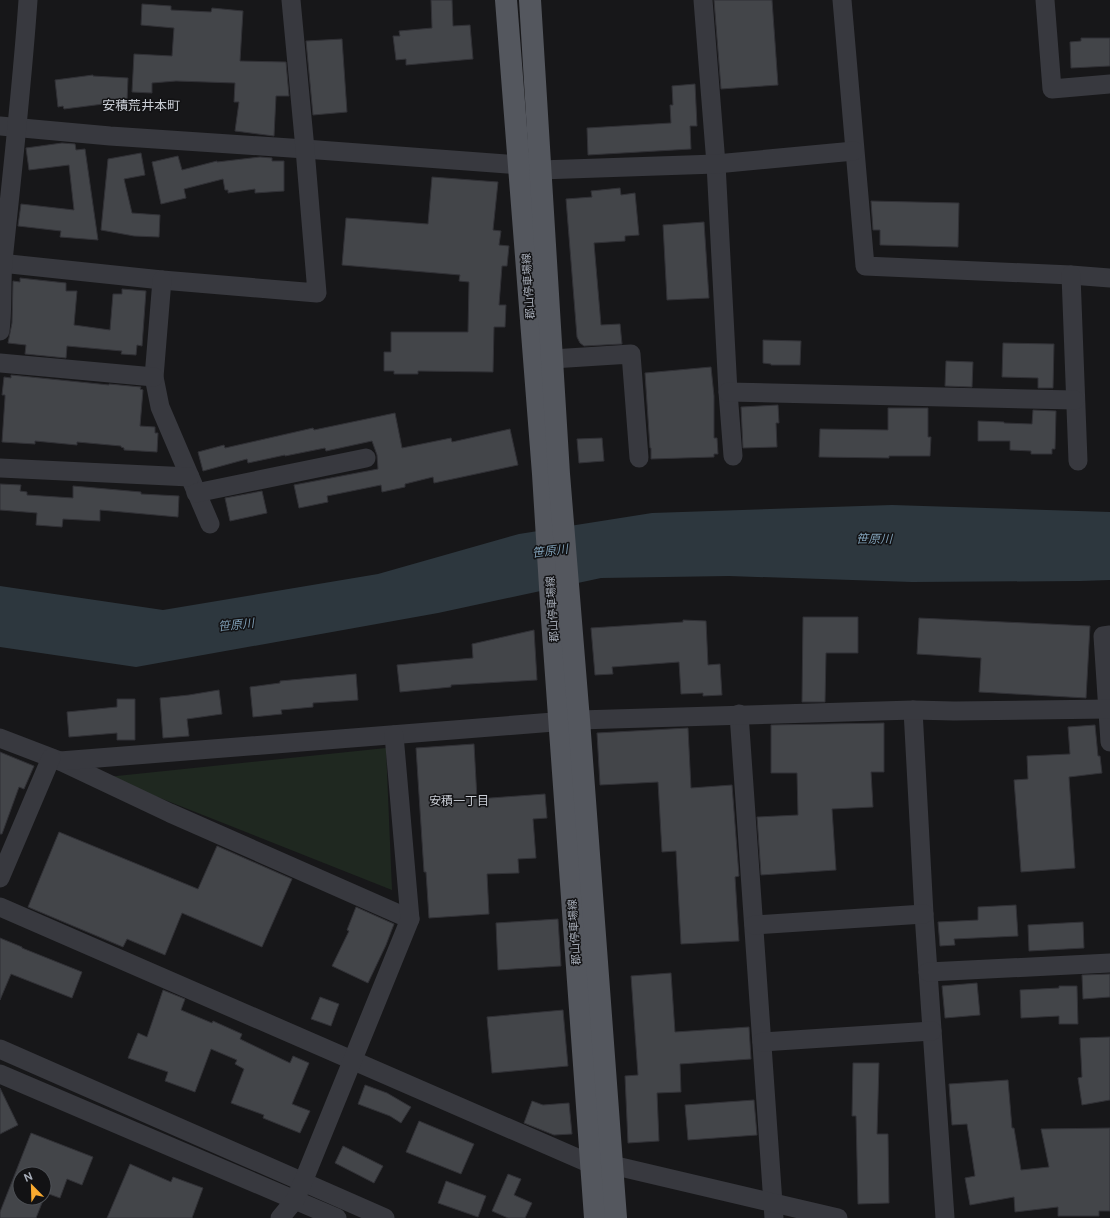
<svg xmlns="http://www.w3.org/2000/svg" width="1110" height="1218" font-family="'DM Sans','Noto Sans JP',sans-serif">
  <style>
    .green { fill: #1f2820 }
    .water { fill: #2d373e }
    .building { fill: #434549; stroke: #313136; fill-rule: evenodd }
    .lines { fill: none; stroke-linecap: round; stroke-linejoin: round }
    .minor { stroke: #38393f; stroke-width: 19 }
    .major { stroke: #54575e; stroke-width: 22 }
    .labels { text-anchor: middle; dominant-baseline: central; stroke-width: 3; stroke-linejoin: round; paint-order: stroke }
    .street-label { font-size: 11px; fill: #a9afba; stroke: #121214 }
    .water-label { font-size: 12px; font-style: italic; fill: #7f9fb6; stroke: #121214 }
    .neighbourhood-label { font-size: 12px; fill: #caced6; stroke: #121214 }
    .quarter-label { font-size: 13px; fill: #caced6; stroke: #121214 }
  </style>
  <rect width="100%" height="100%" fill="#171719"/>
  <path class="green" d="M386,748l6,142 -285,-113z"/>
  <path class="water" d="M892,505l218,7v68l-30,1 -168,1 -183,-6 -128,2 -163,35 -302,54 -136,-20v-61l163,24 215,-36 141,-40 133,-21z"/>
  <g class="building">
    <path d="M431,0h21l1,26 17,-1 3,34 -67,6v-6l-10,1 -3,-24h7l-1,-5 33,-3z"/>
    <path d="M714,0h58l6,85 -57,4z"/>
    <path d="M142,4l29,2v4l40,2 1,-4 31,3 -3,50 46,1 3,34h-13l-2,40 -39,-5 4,-29h-5l1,-19 -59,-2 -24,2v10l-20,-1 2,-38 38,2 2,-28 -33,-3z"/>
    <path d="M1081,38h29v28l-39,2 -1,-26 11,-1z"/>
    <path d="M342,39l5,73 -34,3 -7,-74z"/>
    <path d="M93,75v1l35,2 -1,23 -63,8 -1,-3 -5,1 -3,-27z"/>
    <path d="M695,84l2,42h-7l1,23 -103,6 -1,-27 84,-5 -1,-18h3l-1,-19z"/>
    <path d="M62,143l13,1 1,6 9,-1 13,91 -38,-3 1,-6 -43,-5 3,-22 53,6 -5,-45 -40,5 -3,-22z"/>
    <path d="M141,153l4,22 -21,4 8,34 28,2 -1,22 -25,-1 -33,-6 7,-71z"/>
    <path d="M178,156l4,14 35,-9v1l43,-5 12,1v3h12v30l-29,2v-4l-27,4v-3h-3l-2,-11 -39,10 2,9 -25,6 -9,-42z"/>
    <path d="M432,177l66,5 -5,48 8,1 -2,14 10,1 -2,20h-5l-3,39h7l-1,22h-11l-1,45 -75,-1v3h-24v-3h-10v-19h7v-20h77l1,-50 -10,-1 1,-6 -118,-10 4,-47 82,6z"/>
    <path d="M620,188l1,7 14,-2 4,42 -14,1v5l-31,2 7,82 19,-1 2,20 -38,2 -4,-3 -3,-6 -11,-138 26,-2 -1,-6z"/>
    <path d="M871,201l88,2 -1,44 -78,-2v-15h-7z"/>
    <path d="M704,222l5,76 -42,2 -4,-75z"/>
    <path d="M20,278l46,5v8h11l-3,34 36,5 3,-36h9v-5l24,2 -4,55 -5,-1 -1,10 -15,-1 1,-3 -55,-5 -1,12 -41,-4 1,-9 -18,-2 4,-20 1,-42 7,1z"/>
    <path d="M763,340l38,1 -1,24h-29v-1l-8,-1z"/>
    <path d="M1003,343l51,1 -1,44h-15v-10l-36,-1z"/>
    <path d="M946,361l27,1 -1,25 -27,-1z"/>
    <path d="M711,367l3,29v42h3l1,16h-4v3l-63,2v-11h-1l-5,-75z"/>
    <path d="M11,375l98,10v-1l32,3 -1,2 3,1 -3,36 15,1v6h3l-1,19 -33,-2v-2l-3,-1v-1l-44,-4v3l-42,-4v3l-33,-2 3,-44v-3h-3l2,-18 7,1z"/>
    <path d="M778,405l1,18h-3l1,24 -34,1 -2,-41z"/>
    <path d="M888,408h40v29h3l-1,19h-41v2l-70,-1 1,-28 68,1z"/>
    <path d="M1033,410l23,1 -1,38h-3v5h-21v-3l-21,-1v-9h-32v-20l26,1v1l28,1z"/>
    <path d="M395,413l7,35 49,-10 1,4 58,-13 8,36 -84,18 -1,-6 -28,7v3l-23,5 -1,-7 -54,11 1,6 -29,6 -5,-23 84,-16 -1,-14 -5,-14 -46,10 -1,-3 -40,8v-1l-37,8 -1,-4 -44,12 -5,-19 26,-7 1,3 88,-20 1,2z"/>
    <path d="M602,438l2,23 -25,2 -2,-24z"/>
    <path d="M0,484l21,1 -1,6 7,1v3l46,3v-12l68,6v2l38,2 -1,21 -78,-7v11l-37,-2 -1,8 -26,-2 1,-12 -37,-3z"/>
    <path d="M262,491l5,22 -37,8 -5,-23z"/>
    <path d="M803,617h55v36h-32l-1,49h-23z"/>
    <path d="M919,618l171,8 -4,72 -107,-6 2,-34 -64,-4z"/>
    <path d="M683,620l23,1 2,44 12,-1 2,31 -19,1v-3l-22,1 -2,-32 -67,5 1,7 -18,1 -4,-47 92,-6z"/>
    <path d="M534,630l3,50 -86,5v2l-51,5 -3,-27 76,-7 -1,-14z"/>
    <path d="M356,674l2,26 -45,3v4l-32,3 1,4 -29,3 -3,-30 30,-4v-2z"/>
    <path d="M219,690l3,24 -35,5 2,17 -26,2 -3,-40 29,-3z"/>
    <path d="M117,699h18v41h-18v-7l-48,4 -2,-25 50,-5z"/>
    <path d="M884,723v49h-13l2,35 -41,2 4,61 -75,5 -4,-58 41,-2 -1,-42h-26v-48z"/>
    <path d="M1095,725l3,31h2l2,17 -33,4 6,91 -54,4 -7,-92 14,-1 -1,-23 43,-2 -2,-27z"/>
    <path d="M688,728l3,60 41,-3 7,91 -4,1 4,64 -58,3 -5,-93 -14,1 -4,-70 -58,3 -3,-52z"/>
    <path d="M474,744l3,55 68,-5 2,24 -14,1 3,39 -18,1 1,14 -32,1 2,40 -60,4 -3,-46h-2l-8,-124z"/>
    <path d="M0,752l34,14 -10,23 -5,-2 -17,47h-2z"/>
    <path d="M59,832l139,57 19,-43 75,33 -30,68 -80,-34 -17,42 -38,-16 -4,8 -95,-40z"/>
    <path d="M1016,905l2,31 -64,3 1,6 -15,1 -2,-24 40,-2v-13z"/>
    <path d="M356,907l38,17 -8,21 -18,38 -36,-17 17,-35 -2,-1z"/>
    <path d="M558,919l3,47 -63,4 -2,-47z"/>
    <path d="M1083,922l1,26 -55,3 -1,-26z"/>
    <path d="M0,938l22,9v1l60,24 -10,26 -61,-24 -11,26z"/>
    <path d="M671,973l4,59 74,-5 2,32 -71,5 1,28 -24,1 2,48 -31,2 -3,-67 13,-1 -7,-99z"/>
    <path d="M1110,974v23l-27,2 -1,-24z"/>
    <path d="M977,983l3,32 -35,3 -3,-32z"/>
    <path d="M1059,986h18l1,38h-19v-8l-38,2 -1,-28 39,-2z"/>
    <path d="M163,990l22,9 -4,11 31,13 1,-2 29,13 -2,5 50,24 3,-7 16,7 -17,41 18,7 -10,22 -37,-15 1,-3 -33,-12 13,-34 -9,-5 2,-4 -26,-11 -16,43 -30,-11 3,-9 -40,-14 10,-25 9,4z"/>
    <path d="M320,997l19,7 -8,22 -20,-7z"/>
    <path d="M563,1010l5,56 -76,7 -5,-56z"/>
    <path d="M1110,1037v63l-28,5 -4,-27 4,-1 -2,-39z"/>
    <path d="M853,1063h26l-2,71h11l1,69 -31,1 -2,-88h-4z"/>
    <path d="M1008,1080l4,48h2l7,42 28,-3 -8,-38 69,-1v83h-11v5h-41v-9l-43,5 -1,-15 -44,8 -5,-27 10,-2 -8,-52 -15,1 -3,-41z"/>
    <path d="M365,1085l22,8 24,14 -10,16 -11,-7 -32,-12z"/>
    <path d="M0,1088l18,37 -18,9z"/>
    <path d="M754,1100l3,35 -69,5 -3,-35z"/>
    <path d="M532,1101l11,4 26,-2 3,31 -18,1 -30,-12z"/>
    <path d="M419,1121l55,23 -13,30 -55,-22z"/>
    <path d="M31,1133l62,24 -11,28 -15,-6 -7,19 -14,-5 -10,25h-36v-6zM20,1174h24v24h-24z"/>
    <path d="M343,1146l40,20 -9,17 -39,-20z"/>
    <path d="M130,1164l41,18 2,-5 30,11 -11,30h-85z"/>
    <path d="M508,1174l13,5 -7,16 18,8 -7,15h-17l-16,-7z"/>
    <path d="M446,1181l40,15 -8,21 -40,-14z"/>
  </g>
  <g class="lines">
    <g class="minor">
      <path d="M703,0l13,164 12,228 5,64"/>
      <path d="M842,0l23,266 206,9 39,3"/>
      <path d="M1045,0l7,89 58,-5"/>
      <path d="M0,126l110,10 195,13 214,16 21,5 176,-6 138,-13"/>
      <path d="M0,263l162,17 155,13 -12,-144 -14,-149"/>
      <path d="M1071,275l7,186"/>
      <path d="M162,280l-8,97 6,30 50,117"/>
      <path d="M0,331c3,-23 1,-46 3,-70 9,-87 19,-174 25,-261"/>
      <path d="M552,359l79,-5 8,104"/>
      <path d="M0,363l154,14"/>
      <path d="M728,392l347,8"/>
      <path d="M0,468l190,9"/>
      <path d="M196,493l170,-35"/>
      <path d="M1110,635l-7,1 7,106"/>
      <path d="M913,710l11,204 21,304"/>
      <path d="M739,714l35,504"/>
      <path d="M0,738l60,23 110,52 240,106"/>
      <path d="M60,761l519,-41 334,-10 41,1 154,-2"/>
      <path d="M0,878l51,-120"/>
      <path d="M0,907l591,257"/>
      <path d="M754,925l170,-11"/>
      <path d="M928,972l182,-9"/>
      <path d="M762,1042l170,-11"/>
      <path d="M0,1049l385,169"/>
      <path d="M0,1074l337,144"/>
      <path d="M612,1165l226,53"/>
      <path d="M280,1218l15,-18 8,-18 107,-263 -16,-184"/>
    </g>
    <g class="major">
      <path d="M506,0l37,474 9,145 43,599"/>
      <path d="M530,0l29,474 20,246 37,498"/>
    </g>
  </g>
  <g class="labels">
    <g class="street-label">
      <text transform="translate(528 286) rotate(-94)">郡山停車場線</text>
      <text transform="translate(552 609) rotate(-94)">郡山停車場線</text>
      <text transform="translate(574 932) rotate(-94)">郡山停車場線</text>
    </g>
    <g class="water-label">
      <text transform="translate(874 539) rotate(1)">笹原川</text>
      <text transform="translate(550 551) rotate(-7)">笹原川</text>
      <text transform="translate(236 625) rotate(-6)">笹原川</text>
    </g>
    <g class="neighbourhood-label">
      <text x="459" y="801">安積一丁目</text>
    </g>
    <g class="quarter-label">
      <text x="141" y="105">安積荒井本町</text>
    </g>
  </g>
  <g transform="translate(32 1186) rotate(337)"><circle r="19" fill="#121214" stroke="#4e5156"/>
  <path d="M0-3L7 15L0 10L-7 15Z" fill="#f9aa30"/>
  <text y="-6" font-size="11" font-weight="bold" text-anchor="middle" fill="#a9afba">N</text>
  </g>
</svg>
